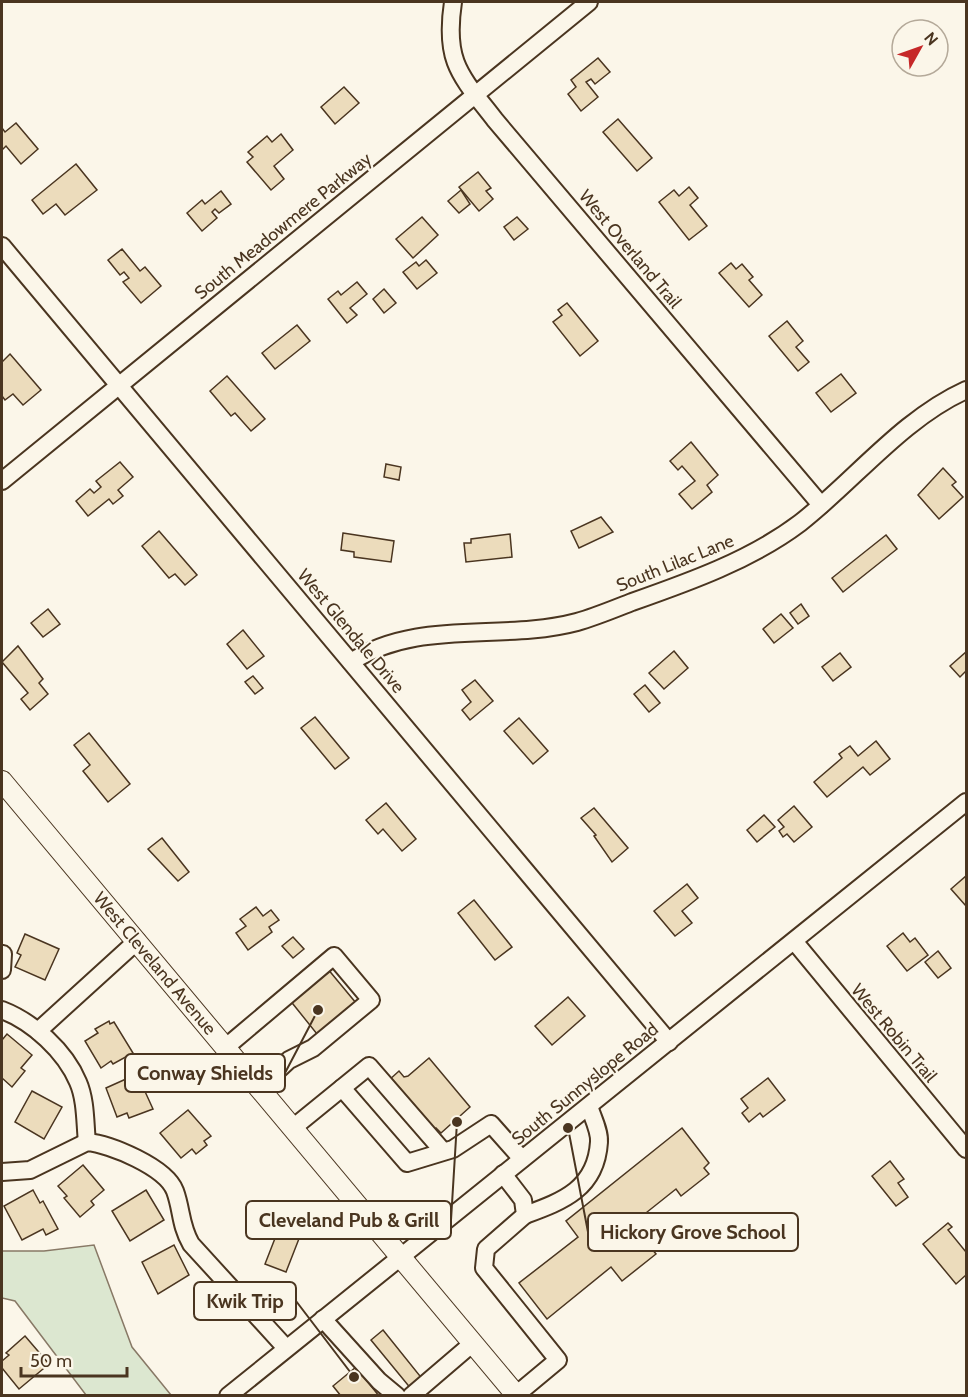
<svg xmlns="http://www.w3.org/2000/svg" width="968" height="1397" font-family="Cabin,sans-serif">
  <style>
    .green { fill: #dce7d0; stroke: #887966; stroke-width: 1.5 }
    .building { fill: #ecdcbc; stroke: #4a3520; stroke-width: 1.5 }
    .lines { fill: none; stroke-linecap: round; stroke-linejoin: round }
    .minor-casing { stroke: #4a3520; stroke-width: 20 }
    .major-casing { stroke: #4a3520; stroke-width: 22 }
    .minor { stroke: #fbf6e9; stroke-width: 16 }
    .major { stroke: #fbf6e9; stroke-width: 20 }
    .labels { text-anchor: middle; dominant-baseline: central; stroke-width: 4.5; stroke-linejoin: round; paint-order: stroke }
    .street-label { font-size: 18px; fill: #4a3520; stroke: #fbf6e9 }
    .leader { fill: none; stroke: #4a3520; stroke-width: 2 }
    .callout-dot { fill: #4a3520; stroke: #fbf6e9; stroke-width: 2 }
    .callout { fill: #fbf6e9; stroke: #4a3520; stroke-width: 2 }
    .callout-label { font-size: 20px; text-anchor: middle; font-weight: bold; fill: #4a3520 }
  </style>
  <rect width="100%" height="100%" fill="#fbf6e9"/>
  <path class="green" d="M94,1245l38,102 39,48h-85l-71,-94 -13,-3v-47h42z"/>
  <g class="building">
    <path d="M598,58l12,14 -15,12 -4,-5 -5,3 12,15 -17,14 -13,-17 8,-7 -5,-7z"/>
    <path d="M344,87l15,16 -24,21 -14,-17z"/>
    <path d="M618,119l34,39 -15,13 -34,-39z"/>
    <path d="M16,123l22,26 -17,15 -15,-18 -4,4v-22l3,4z"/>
    <path d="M281,134l12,16 -19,16 10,13 -13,11 -24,-28 6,-5 -5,-5 19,-16 5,6z"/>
    <path d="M76,164l21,26 -32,25 -9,-11 -13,10 -11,-14z"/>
    <path d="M478,172l13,16 -5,3 7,8 -14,12 -20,-24z"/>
    <path d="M689,187l9,11 -8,7 17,21 -18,14 -30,-38 15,-12 5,6z"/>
    <path d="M461,190l9,14 -11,9 -11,-12z"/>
    <path d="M221,191l10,13 -12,9 -4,-4 -3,3 5,6 -15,13 -15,-18 15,-13 3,4z"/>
    <path d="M422,217l16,18 -25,23 -17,-19z"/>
    <path d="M517,217l11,12 -14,11 -10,-13z"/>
    <path d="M122,249l18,22 5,-4 16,19 -20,17 -18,-21 6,-4 -5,-6 -4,3 -12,-15z"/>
    <path d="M426,260l11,13 -20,16 -14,-17 13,-10 3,4z"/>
    <path d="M731,263l5,6 6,-5 11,13 -4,3 13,15 -13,12 -30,-34z"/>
    <path d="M357,282l10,12 -17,14 7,7 -10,8 -19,-24 10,-8 3,4z"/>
    <path d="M384,289l12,14 -12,10 -11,-14z"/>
    <path d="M567,303l31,38 -18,15 -27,-34 9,-7 -4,-5z"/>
    <path d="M787,321l16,20 -7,6 13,15 -11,9 -29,-35z"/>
    <path d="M297,325l13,16 -35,28 -13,-16z"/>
    <path d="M10,354l31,36 -18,15 -10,-11 -8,6 -3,-4v-34z"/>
    <path d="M841,374l15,19 -25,19 -15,-19z"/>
    <path d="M227,376l38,43 -14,12 -16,-18 -4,3 -21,-25z"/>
    <path d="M691,442l27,33 -11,10 5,7 -20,17 -13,-15 16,-13 -13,-15 -4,4 -8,-9z"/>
    <path d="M120,462l13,15 -15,13 5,6 -10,8 -4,-5 -21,17 -12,-15 14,-12 4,4 7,-6 -5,-6z"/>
    <path d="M386,464l15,3 -2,13 -15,-3z"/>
    <path d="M943,468l13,14 -4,3 11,12 -24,22 -21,-24z"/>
    <path d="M601,517l12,15 -34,16 -8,-17z"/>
    <path d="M159,531l38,44 -12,10 -10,-11 -6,4 -27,-32z"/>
    <path d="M343,533l51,8 -3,21 -37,-5v-5l-13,-2z"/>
    <path d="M510,534l2,23 -46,5 -2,-19h7v-4z"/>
    <path d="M886,535l11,14 -54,43 -11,-14z"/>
    <path d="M801,604l8,12 -11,8 -8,-11z"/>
    <path d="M48,609l12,15 -17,13 -12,-14z"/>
    <path d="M781,614l12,14 -19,15 -11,-14z"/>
    <path d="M243,630l21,26 -17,13 -20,-25z"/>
    <path d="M18,646l25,33 -4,4 9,11 -18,16 -9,-11 7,-6 -26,-31z"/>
    <path d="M674,651l14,17 -24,21 -15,-16z"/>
    <path d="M966,652v19l-6,6 -10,-11z"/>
    <path d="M840,653l11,14 -18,14 -11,-14z"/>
    <path d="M253,676l10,12 -8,6 -10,-12z"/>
    <path d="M475,680l18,21 -23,19 -8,-10 9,-8 -9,-12z"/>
    <path d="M645,685l15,18 -11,9 -15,-18z"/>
    <path d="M315,717l34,41 -14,11 -34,-41z"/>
    <path d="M519,718l29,33 -15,13 -29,-33z"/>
    <path d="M89,733l41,51 -22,18 -25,-31 7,-6 -16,-20z"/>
    <path d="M876,741l14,18 -20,16 -7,-8 -36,30 -13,-15 28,-24 -3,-4 11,-8 8,10z"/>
    <path d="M386,803l30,36 -14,12 -19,-22 -5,5 -12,-14z"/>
    <path d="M794,806l18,21 -18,15 -7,-8 -4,3 -4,-6 5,-4 -6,-7z"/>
    <path d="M594,808l34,40 -16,14 -18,-26 2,-1 -15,-17z"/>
    <path d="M764,815l11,12 -18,15 -10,-12z"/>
    <path d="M162,838l27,34 -11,9 -30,-32z"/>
    <path d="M966,876v30l-15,-17z"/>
    <path d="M687,884l11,14 -16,13 10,12 -17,13 -21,-25z"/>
    <path d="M474,900l38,47 -17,13 -37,-47z"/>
    <path d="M256,907l7,9 8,-6 8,10 -10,7 3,5 -24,18 -12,-17 10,-7 -6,-7z"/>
    <path d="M903,933l7,9 5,-4 13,17 -21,16 -20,-25z"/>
    <path d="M25,934l34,15 -14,31 -30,-13 6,-12 -4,-2z"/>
    <path d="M293,937l11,12 -11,9 -11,-12z"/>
    <path d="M938,951l13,17 -13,10 -13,-16z"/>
    <path d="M327,968l29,35 -39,31 -28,-35z"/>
    <path d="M568,997l17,19 -33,29 -17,-19z"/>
    <path d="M109,1021l1,3 4,-2 19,31 -20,11 -2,-3 -10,7 -16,-27 13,-8 -3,-4z"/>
    <path d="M7,1034l25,21 -11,13 4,3 -13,16 -10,-9v-38z"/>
    <path d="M429,1058l41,49 -29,26 -5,-5 -5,4 -43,-51 11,-10 5,6 4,-1z"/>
    <path d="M137,1074l16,35 -24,9 -2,-5 -10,4 -11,-29z"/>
    <path d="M768,1078l17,22 -22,17 -3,-4 -11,9 -7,-9 6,-5 -7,-9z"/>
    <path d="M32,1091l30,16 -18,32 -29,-17z"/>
    <path d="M188,1110l23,26 -7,5 3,4 -11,9 -4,-5 -11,9 -21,-25z"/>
    <path d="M682,1128l27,35 -5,5 5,6 -28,22 -5,-7 -44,35 24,30 -34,27 -11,-14 -64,52 -28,-36 59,-46 -12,-16z"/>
    <path d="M890,1161l14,18 -6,4 10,14 -12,9 -24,-30z"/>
    <path d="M83,1165l21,25 -13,11 3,4 -14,12 -16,-19 3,-2 -9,-10z"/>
    <path d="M33,1190l7,13 3,-2 15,28 -12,6 -3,-6 -21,11 -18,-34z"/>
    <path d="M146,1190l18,30 -34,21 -18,-30z"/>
    <path d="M281,1223l21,8 -16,41 -21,-8z"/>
    <path d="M948,1223l4,4 -4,3 18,22v23l-10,9 -33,-40z"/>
    <path d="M174,1245l15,30 -31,19 -16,-32z"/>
    <path d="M383,1330l41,51 -12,9 -41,-50z"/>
    <path d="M25,1336l24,28 -30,25 -17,-21v-7l7,-6 -3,-2z"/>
    <path d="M356,1367l23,29h-38l-8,-10z"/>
  </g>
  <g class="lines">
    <g class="minor-casing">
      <g id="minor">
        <path d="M453,2c-9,60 7,73 42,118l326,385"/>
        <path d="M2,246l667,796"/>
        <path d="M2,481l587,-479"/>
        <path d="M351,662c67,-44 151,-20 226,-40 18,-5 37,-13 55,-20 57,-20 119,-42 168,-79 55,-43 102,-104 166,-133"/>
        <path d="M794,941l172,208"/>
        <path d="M2,970l1,-16"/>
        <path d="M2,1010c31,12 63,41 76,72 8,18 7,42 9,60"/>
        <path d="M38,1031l99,-90"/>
        <path d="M226,1047l108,-91 37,44 -58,48 -24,12 -29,27"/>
        <path d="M342,1088l65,75 46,-14 38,-25 31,35"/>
        <path d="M294,1127l75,-61 73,84"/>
        <path d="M2,1172l28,-2 57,-28c23,2 79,25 88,49 7,19 5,34 16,53l95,104"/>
        <path d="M503,1174l20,26 2,15 -39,34 -2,19 74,92 -42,35"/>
        <path d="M525,1215c38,-14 71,-26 74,-73 1,-11 -7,-26 -10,-36"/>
        <path d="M323,1319l56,62 18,15"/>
        <path d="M228,1396l738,-594"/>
        <path d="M411,1396l62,-53"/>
      </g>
    </g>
    <g class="major-casing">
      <g id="major">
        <path id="s1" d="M2,781l515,615"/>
      </g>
    </g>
    <use href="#minor" class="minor"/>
    <use href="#major" class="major"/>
  </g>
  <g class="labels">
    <g class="street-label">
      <text transform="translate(283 226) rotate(-39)">South Meadowmere Parkway</text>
      <text transform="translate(630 249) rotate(50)">West Overland Trail</text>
      <text transform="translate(675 563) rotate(-22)">South Lilac Lane</text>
      <text transform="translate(351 631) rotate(50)">West Glendale Drive</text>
      <text stroke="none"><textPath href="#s1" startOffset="238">West Cleveland Avenue</textPath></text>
      <text transform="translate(894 1033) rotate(50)">West Robin Trail</text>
      <text transform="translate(585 1084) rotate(-39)">South Sunnyslope Road</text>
    </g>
  </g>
  <path class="leader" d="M318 1010L285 1073M457 1122L451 1220M568 1128L588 1232M354 1377L296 1301"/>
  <g class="callout-dot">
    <circle cx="318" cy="1010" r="6"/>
    <circle cx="457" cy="1122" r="6"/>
    <circle cx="568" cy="1128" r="6"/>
    <circle cx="354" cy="1377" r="6"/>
  </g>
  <g class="callout">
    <rect x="125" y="1054" width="160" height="38" rx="6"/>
    <rect x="246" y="1201" width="205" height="38" rx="6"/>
    <rect x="588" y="1213" width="210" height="38" rx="6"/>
    <rect x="194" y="1282" width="102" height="38" rx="6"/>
  </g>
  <g class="callout-label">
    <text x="205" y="1080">Conway Shields</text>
    <text x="349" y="1227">Cleveland Pub &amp; Grill</text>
    <text x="693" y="1239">Hickory Grove School</text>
    <text x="245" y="1308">Kwik Trip</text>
  </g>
  <rect width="968" height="1397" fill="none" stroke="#4a3520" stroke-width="6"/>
  <g transform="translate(920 48) rotate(50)"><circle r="28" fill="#fbf6e9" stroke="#b4a999" stroke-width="1.5"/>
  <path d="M0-4.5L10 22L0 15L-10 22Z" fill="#c62828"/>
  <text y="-9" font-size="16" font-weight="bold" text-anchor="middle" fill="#4a3520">N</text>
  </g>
  <path d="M21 1367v9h106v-9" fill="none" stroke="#4a3520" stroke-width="3"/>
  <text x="30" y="1367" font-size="18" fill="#4a3520" stroke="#fbf6e9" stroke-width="4.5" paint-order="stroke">50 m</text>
</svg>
